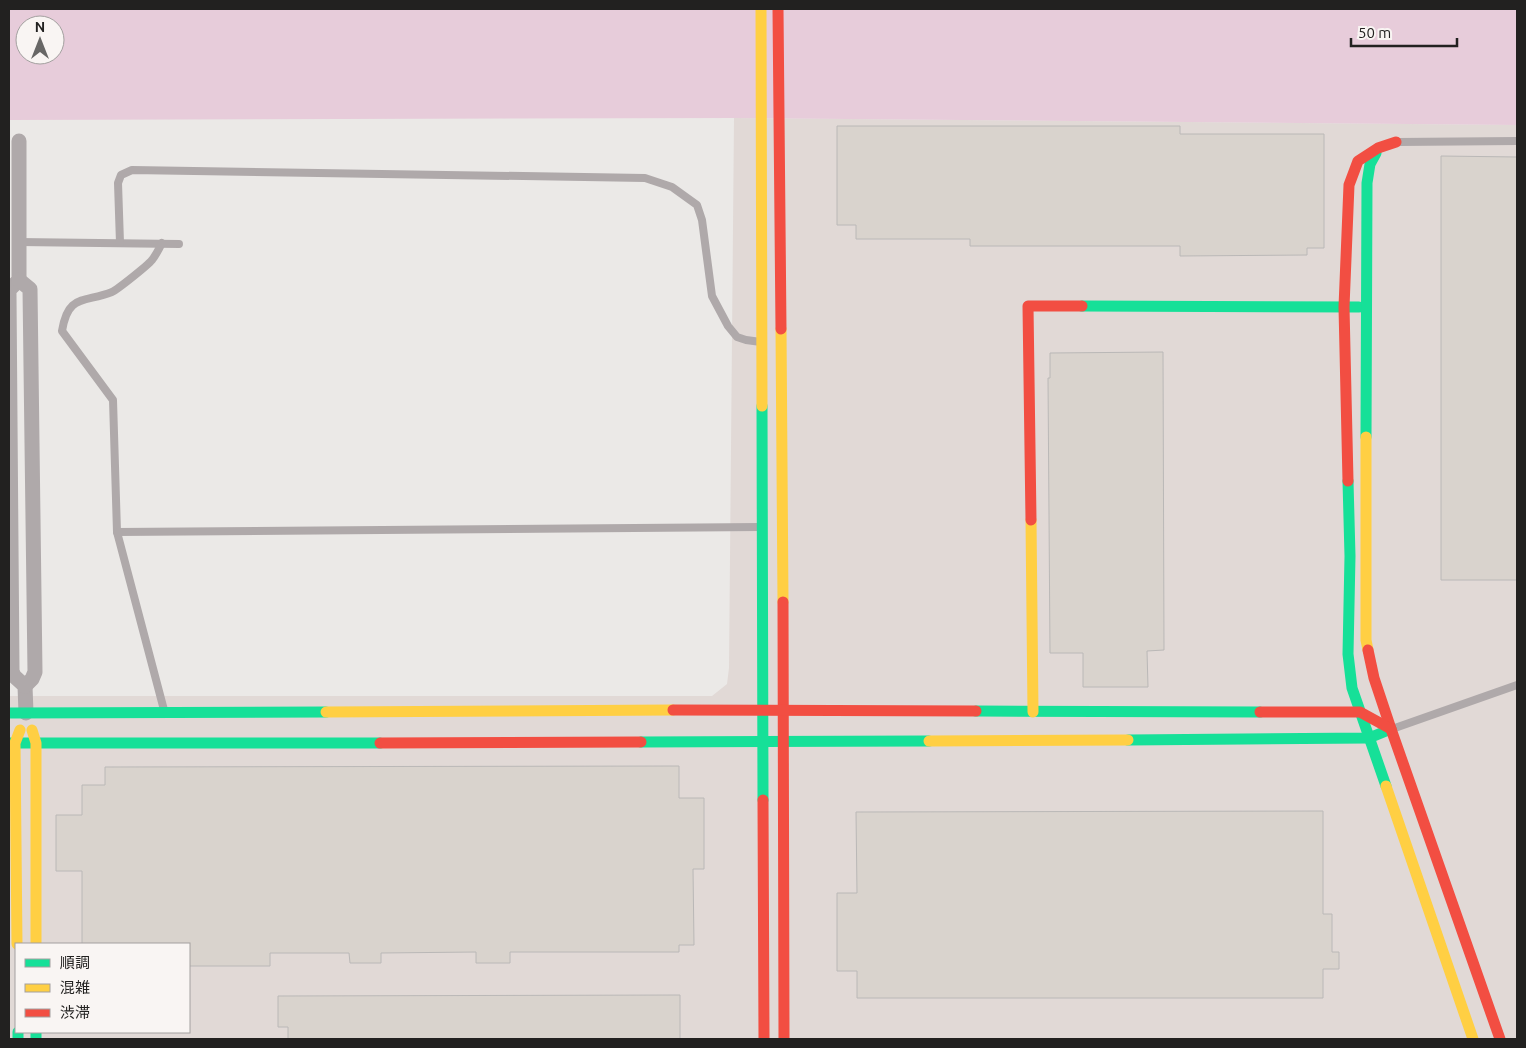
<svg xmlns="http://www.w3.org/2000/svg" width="1526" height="1048" font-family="Ubuntu,'Noto Sans JP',sans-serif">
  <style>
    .built { fill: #e1d9d6; fill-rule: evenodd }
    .water { fill: #e7ccda; fill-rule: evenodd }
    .building { fill: #d9d3cd; stroke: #bab8b7 }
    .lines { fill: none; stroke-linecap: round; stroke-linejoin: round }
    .lane { stroke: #afa9aa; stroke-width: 8 }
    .street { stroke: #afa9aa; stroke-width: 15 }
    .fast { stroke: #16e098; stroke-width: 11 }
    .slow { stroke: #ffcf43; stroke-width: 11 }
    .jam { stroke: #f24e42; stroke-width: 11 }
  </style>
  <rect width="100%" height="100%" fill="#ebe9e7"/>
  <path class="built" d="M734,118l783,7v914h-1508v-343h703l15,-12 2,-16zM16,944h173v88h-173z"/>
  <path class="water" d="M9,9h1508v116l-783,-7 -725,2zM25,25h30v30h-30z"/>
  <g class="building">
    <path d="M837,126h343v8h144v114h-17v7l-127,1v-10h-210v-7h-114v-14h-19z"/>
    <path d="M1441,156l76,1v423h-76z"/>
    <path d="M1163,352l1,298 -17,1 1,36h-65v-34h-33l-2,-275h2v-25z"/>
    <path d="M679,766v32h25v71h-11l1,76h-15v7h-169v11h-34v-11l-95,1v10h-31l-1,-10h-79v13h-81v-22h-107v-73h-26v-56h26v-30h23v-18z"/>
    <path d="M1323,811v103h9v38h7v17h-16v29h-466v-27h-20v-78h20l-1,-81z"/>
    <path d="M680,995v44h-392v-12h-10v-31z"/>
  </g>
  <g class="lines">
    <g class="lane">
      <path d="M1398,142l119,-1"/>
      <path d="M19,242l160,2"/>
      <path d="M120,243l-2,-60 3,-8 11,-5 513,8 27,9 25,18 5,15 10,76 16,30 9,11 9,3 15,2"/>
      <path d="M162,243c-3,6 -6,12 -10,17 -5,6 -34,29 -40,32 -29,11 -44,2 -50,39l51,69 4,132 47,178"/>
      <path d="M117,532l643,-5"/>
      <path d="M1392,729l125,-44"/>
    </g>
    <g class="street">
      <path d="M19,141v139l-10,10v5l3,376 2,5 11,10 1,27"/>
      <path d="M19,280l11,9 5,383 -3,7 -7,7"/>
    </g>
    <g class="fast">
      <path d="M1082,306l277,1"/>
      <path d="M762,406l1,394"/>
      <path d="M1366,437l1,-254 3,-19 6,-11"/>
      <path d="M1348,481l2,75 -2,98 4,34 34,98"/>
      <path d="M976,711l284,1"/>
      <path d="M9,713l317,-1"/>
      <path d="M1128,740l241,-2 22,-9"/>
      <path d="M641,742l288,-1"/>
      <path d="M9,743h371"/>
      <path d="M18,1032v7"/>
      <path d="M36,1032v7"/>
    </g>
    <g class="slow">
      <path d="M761,9l1,397"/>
      <path d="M781,329l2,273"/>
      <path d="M1366,437v203l2,10"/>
      <path d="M1031,520l2,192"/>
      <path d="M326,712l347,-2"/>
      <path d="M32,730l4,13v201"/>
      <path d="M929,741l199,-1"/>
      <path d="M1386,786l87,253"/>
      <path d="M17,944l-2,-201 5,-13"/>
    </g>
    <g class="jam">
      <path d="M778,9l3,320"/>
      <path d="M1348,481l-4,-174 5,-122 9,-24 20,-13 18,-6"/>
      <path d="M1031,520l-3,-214h54"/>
      <path d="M783,602l1,437"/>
      <path d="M1368,650l6,28 17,51 109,310"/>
      <path d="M673,710l303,1"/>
      <path d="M1260,712h100l31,17"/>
      <path d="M380,743l261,-1"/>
      <path d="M763,800l1,239"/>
    </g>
  </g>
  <rect width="1526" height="1048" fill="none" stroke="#222120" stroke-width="20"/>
  <rect x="15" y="943" width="175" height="90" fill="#f9f5f3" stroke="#a3a09f"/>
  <rect x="25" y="959" width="25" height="8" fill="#16e098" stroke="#a3a09f"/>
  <text x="60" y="968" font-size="15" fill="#222120">順調</text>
  <rect x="25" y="984" width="25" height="8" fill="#ffcf43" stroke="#a3a09f"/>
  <text x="60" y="993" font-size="15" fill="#222120">混雑</text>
  <rect x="25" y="1009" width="25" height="8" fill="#f24e42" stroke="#a3a09f"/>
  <text x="60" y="1018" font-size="15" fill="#222120">渋滞</text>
  <g transform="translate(40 40)"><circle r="24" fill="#f9f5f3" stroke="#a3a09f"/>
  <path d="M0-4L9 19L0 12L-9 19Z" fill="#686766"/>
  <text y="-8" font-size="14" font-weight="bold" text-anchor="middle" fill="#222120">N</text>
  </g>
  <path d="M1351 38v8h106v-8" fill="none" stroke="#222120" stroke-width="2.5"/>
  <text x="1358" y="38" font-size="15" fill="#222120" stroke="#f9f5f3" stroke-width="4" paint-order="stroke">50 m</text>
</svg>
